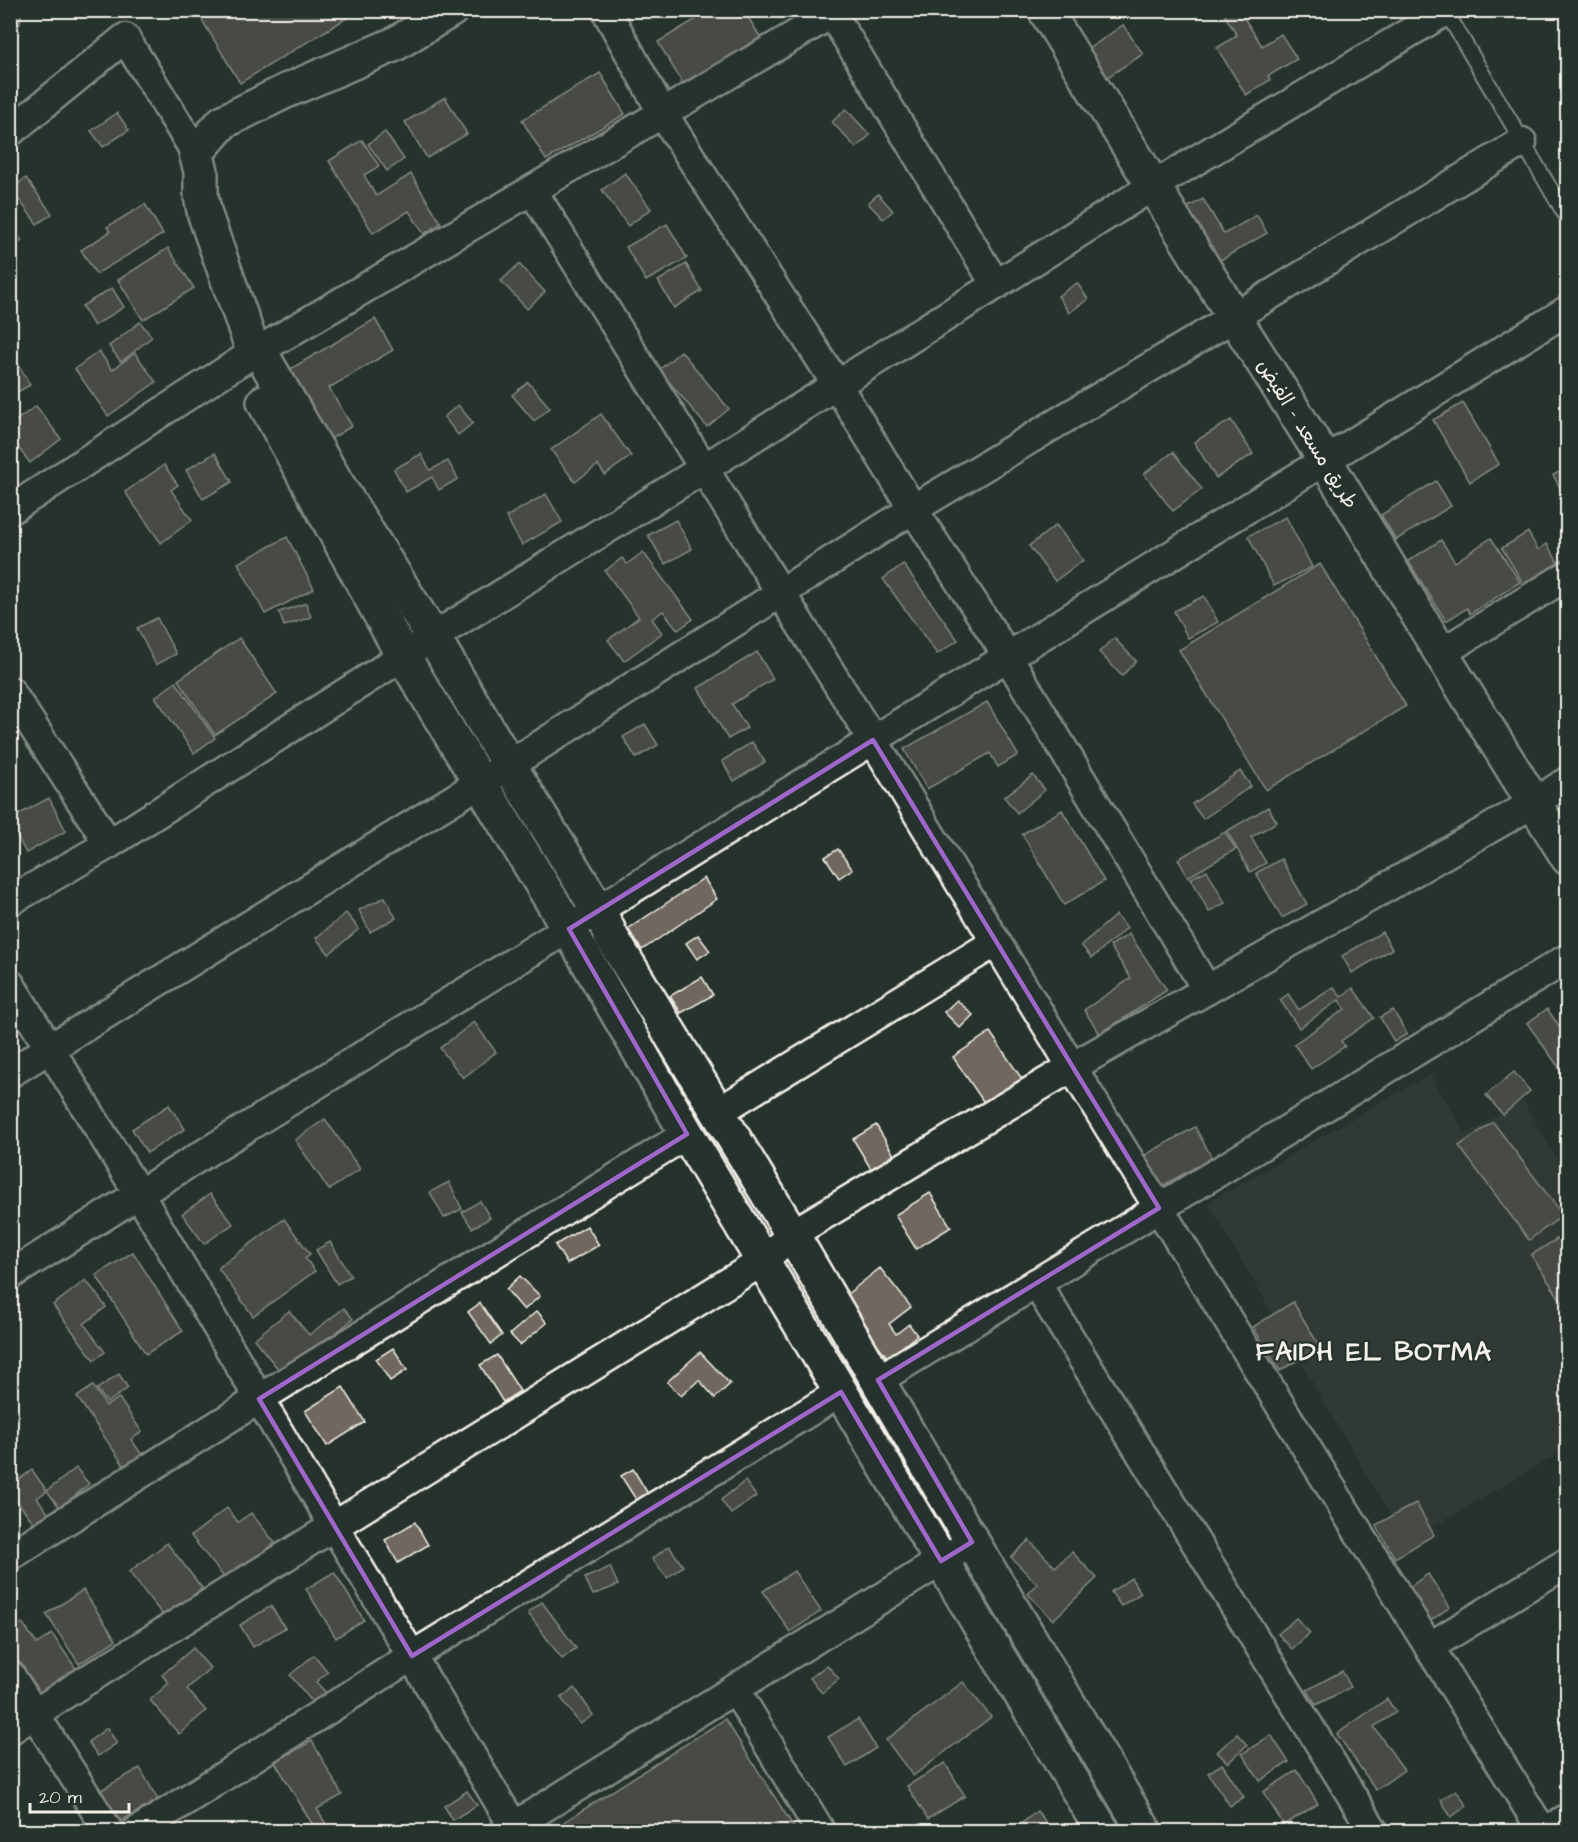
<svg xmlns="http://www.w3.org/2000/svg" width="1578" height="1842" font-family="'Architects Daughter','Playpen Sans Arabic',sans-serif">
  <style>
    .built { fill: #3c433c }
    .building { fill: #70685f; stroke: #f4f1e8; stroke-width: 1.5 }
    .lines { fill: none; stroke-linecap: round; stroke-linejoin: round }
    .lane-casing { stroke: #f4f1e8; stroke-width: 18 }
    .street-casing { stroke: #f4f1e8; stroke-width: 33 }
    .secondary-casing { stroke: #f4f1e8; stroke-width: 38 }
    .primary-casing { stroke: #f4f1e8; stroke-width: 38 }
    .lane { stroke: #26332d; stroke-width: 14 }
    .street { stroke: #26332d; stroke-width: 28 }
    .secondary { stroke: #26332d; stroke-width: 33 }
    .primary { stroke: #26332d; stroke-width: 33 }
    .marked { fill: none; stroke: #9f67cb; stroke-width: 4.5; stroke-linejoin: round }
    .labels { text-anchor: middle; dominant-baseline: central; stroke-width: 4.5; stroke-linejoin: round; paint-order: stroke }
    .street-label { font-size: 20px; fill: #f4f1e8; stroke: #26332d }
    .district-label { font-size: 26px; font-weight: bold; letter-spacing: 1.5px; fill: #f4f1e8; stroke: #26332d }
  </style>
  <rect width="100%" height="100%" fill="#26332d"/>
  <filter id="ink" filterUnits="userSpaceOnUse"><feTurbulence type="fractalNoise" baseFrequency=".0167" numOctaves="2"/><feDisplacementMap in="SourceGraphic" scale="12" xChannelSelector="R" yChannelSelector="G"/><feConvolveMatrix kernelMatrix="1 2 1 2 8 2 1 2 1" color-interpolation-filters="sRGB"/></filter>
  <g filter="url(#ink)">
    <path class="built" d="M1430,1074l35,60 58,-33 44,75v273l-161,93 -198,-339z"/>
    <g class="building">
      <path d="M10,10h12l-2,14 -10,-1z"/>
      <path d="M196,10h164l-120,73z"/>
      <path d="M711,10h33l19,32 -77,47 -28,-47z"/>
      <path d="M1224,10h15l23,36 19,-12 16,25 -29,17 2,4 -24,15 -29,-47 20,-13 -15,-24z"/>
      <path d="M1123,25l20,29 -40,26 -19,-28z"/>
      <path d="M600,73l25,41 -79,46 -24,-40z"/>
      <path d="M445,97l22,37 -40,24 -22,-36z"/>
      <path d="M846,109l24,26 -14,13 -24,-26z"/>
      <path d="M117,113l12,17 -26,17 -12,-16z"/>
      <path d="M385,132l19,27 -17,12 -19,-27z"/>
      <path d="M362,140l17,26 -15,9 12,21 35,-22 30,49 -17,11 -15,-23 -36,22 -44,-72z"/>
      <path d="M625,173l26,36 -23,17 -26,-36z"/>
      <path d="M26,178l26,36 -15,10 -26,-35z"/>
      <path d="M878,194l15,17 -10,8 -15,-16z"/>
      <path d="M1203,199l21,35 33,-19 10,18 -55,32 -31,-54z"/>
      <path d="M145,204l18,30 -67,40 -15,-24 29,-18 -3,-5z"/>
      <path d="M10,224l12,17 -12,7z"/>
      <path d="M667,224l20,34 -41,23 -20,-34z"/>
      <path d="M168,248l26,40 -51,32 -25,-40z"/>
      <path d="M519,264l26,28 -18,17 -26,-28z"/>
      <path d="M686,264l16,27 -28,17 -16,-27z"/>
      <path d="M1077,283l11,16 -19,14 -11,-17z"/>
      <path d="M112,288l12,19 -30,19 -12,-20z"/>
      <path d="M375,319l18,31 -64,38 23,38 -23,14 -42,-69z"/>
      <path d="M140,322l12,15 -31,25 -12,-16z"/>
      <path d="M10,349l20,36 -20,11z"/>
      <path d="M99,351l13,19 23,-17 21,29 -48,34 -33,-47z"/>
      <path d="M681,351l48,58 -22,18 -48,-57z"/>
      <path d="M528,382l22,26 -16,13 -22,-26z"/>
      <path d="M1463,403l36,61 -29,18 -37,-62z"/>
      <path d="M458,405l15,18 -15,12 -14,-18z"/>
      <path d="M36,406l25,33 -31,24 -20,-26v-12z"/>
      <path d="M601,414l30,42 -26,19 -7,-10 -23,17 -24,-32z"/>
      <path d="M1231,420l22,34 -37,24 -22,-36z"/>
      <path d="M1173,452l29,37 -29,22 -29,-37z"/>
      <path d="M215,453l17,29 -29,17 -17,-29z"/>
      <path d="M421,454l9,16 18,-9 10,18 -19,11 -7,-13 -26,15 -12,-23z"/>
      <path d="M164,465l14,20 -7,5 21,30 -31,23 -36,-51z"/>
      <path d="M1568,468v34l-15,-27z"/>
      <path d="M1436,481l15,25 -55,34 -15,-25z"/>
      <path d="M546,494l16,28 -40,23 -16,-28z"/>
      <path d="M1286,517l26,50 -38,19 -26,-50z"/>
      <path d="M676,520l16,29 -27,15 -17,-29z"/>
      <path d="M1056,525l27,35 -28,21 -26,-35z"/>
      <path d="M1528,532l10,18 9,-6 12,20 -35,21 -22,-37z"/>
      <path d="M287,537l27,52 -49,25 -27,-51z"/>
      <path d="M1491,538l29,44 -50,32 -3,-6 -21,13 -38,-60 33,-21 14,22z"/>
      <path d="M643,552l50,67 -15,11 -15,-19 -11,8 10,14 -38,28 -16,-21 31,-23 -34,-46 17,-13 5,6z"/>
      <path d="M903,564l55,76 -21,14 -54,-75z"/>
      <path d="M1320,564l86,142 -140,84 -87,-140z"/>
      <path d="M1204,596l14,26 -30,16 -14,-27z"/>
      <path d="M306,603l5,14 -27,9 -5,-14z"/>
      <path d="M157,618l19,36 -20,11 -19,-37z"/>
      <path d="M239,638l38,56 -62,41 -37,-55z"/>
      <path d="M1114,638l22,23 -14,15 -23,-24z"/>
      <path d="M757,652l16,27 -41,25 15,24 -19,11 -30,-51z"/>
      <path d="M176,682l39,56 -21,15 -39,-56z"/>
      <path d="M987,702l31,53 -20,12 -8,-14 -63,36 -23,-40z"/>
      <path d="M645,724l13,21 -22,13 -13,-21z"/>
      <path d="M752,742l13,20 -31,19 -12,-20z"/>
      <path d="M1240,771l11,15 -48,33 -11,-15z"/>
      <path d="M1033,775l12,15 -28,23 -13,-16z"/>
      <path d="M49,798l17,33 -40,22 -16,-30v-4z"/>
      <path d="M1268,807l9,15 -26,15 15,26 -16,9 -23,-41z"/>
      <path d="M1062,810l42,71 -40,24 -42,-71z"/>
      <path d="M1225,832l11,17 -48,28 -10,-18z"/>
      <path d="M838,849l14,20 -13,9 -14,-21z"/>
      <path d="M1281,859l26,45 -25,14 -26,-45z"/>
      <path d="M1207,870l18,33 -16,9 -18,-34z"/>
      <path d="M704,878l13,21 -75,51 -14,-21z"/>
      <path d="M385,897l11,21 -26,14 -11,-22z"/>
      <path d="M346,913l13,16 -30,25 -13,-16z"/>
      <path d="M1116,915l11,13 -35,30 -11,-13z"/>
      <path d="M1382,932l10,17 -40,24 -10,-17z"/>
      <path d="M1129,934l38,56 -67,44 -16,-24 47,-32 -21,-32z"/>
      <path d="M698,935l12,16 -13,8 -11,-16z"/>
      <path d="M702,977l11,18 -32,18 -11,-17z"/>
      <path d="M1334,987l7,10 12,-9 21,30 -33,23 4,5 -34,23 -17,-25 51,-35 -6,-9 -40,28 -19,-28 8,-6 11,16z"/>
      <path d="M957,1000l16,15 -13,13 -16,-16z"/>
      <path d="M1547,1009l21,29v37l-3,1 -38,-53z"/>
      <path d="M1393,1010l14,24 -13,8 -14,-25z"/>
      <path d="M474,1022l22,30 -33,26 -23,-30z"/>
      <path d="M990,1032l32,47 -37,25 -32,-47z"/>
      <path d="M1514,1072l16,19 -27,24 -17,-20z"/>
      <path d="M169,1105l16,24 -38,24 -15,-24z"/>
      <path d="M325,1119l35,50 -31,21 -34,-50z"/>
      <path d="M1493,1122l70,93 -34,25 -70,-94z"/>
      <path d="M876,1125l18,30 -23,14 -18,-30z"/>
      <path d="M1195,1127l17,31 -50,28 -17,-31z"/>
      <path d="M449,1182l13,27 -18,9 -14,-26z"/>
      <path d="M930,1193l21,34 -35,22 -21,-34z"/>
      <path d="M210,1194l23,30 -29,20 -22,-30z"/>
      <path d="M480,1201l10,17 -18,10 -10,-16z"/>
      <path d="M284,1219l26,35 -5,4 10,13 -62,45 -35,-48z"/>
      <path d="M587,1226l12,19 -32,19 -12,-19z"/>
      <path d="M1568,1232v79l-37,-56z"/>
      <path d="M330,1242l21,34 -14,8 -21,-34z"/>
      <path d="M133,1252l50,79 -37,23 -50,-79z"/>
      <path d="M880,1268l31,39 -22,17 7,10 13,-10 8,11 -29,23 -47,-59z"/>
      <path d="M520,1276l20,20 -16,14 -18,-21z"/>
      <path d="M86,1280l20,27 -22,17 21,28 -11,8 -41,-55z"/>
      <path d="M1293,1302l27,45 -40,24 -27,-44z"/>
      <path d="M480,1303l22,32 -11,9 -23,-32z"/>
      <path d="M344,1308l9,11 -70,56 -29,-36 35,-28 20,24z"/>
      <path d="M537,1311l10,12 -27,22 -10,-11z"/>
      <path d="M393,1348l14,22 -17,11 -14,-22z"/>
      <path d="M700,1352l30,32 -15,14 -16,-18 -18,16 -14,-14z"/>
      <path d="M497,1355l23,36 -17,11 -23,-37z"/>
      <path d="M119,1374l9,14 -21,15 -10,-14z"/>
      <path d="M93,1386l13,20 13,-8 23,34 -11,7 13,19 -17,12 -50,-73z"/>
      <path d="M343,1387l22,35 -38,24 -22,-35z"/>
      <path d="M76,1468l13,16 -29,24 -13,-17z"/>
      <path d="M633,1469l20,33 -11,7 -21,-33z"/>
      <path d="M32,1470l15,21 -10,7 14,19 -14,10 -27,-35v-6z"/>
      <path d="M745,1481l11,15 -25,18 -10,-14z"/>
      <path d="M1416,1503l18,32 -39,23 -19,-33z"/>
      <path d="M227,1508l11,14 13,-9 24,30 -48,38 -36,-45z"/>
      <path d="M415,1522l13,23 -30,18 -13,-23z"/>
      <path d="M1029,1540l26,27 17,-15 25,26 -44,42 -25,-26 9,-10 -26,-27z"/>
      <path d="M167,1543l35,45 -37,30 -36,-46z"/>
      <path d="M669,1546l14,20 -16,12 -15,-19z"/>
      <path d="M610,1567l8,18 -25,10 -8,-17z"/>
      <path d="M794,1571l27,40 -31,21 -27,-41z"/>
      <path d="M334,1572l30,48 -28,18 -30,-49z"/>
      <path d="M1428,1574l22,33 -20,14 -22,-33z"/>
      <path d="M1131,1578l10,15 -20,13 -10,-14z"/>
      <path d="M83,1590l33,50 -37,24 -33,-50z"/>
      <path d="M542,1602l34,46 -14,11 -34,-46z"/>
      <path d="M271,1606l14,22 -32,19 -13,-22z"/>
      <path d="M1296,1618l14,15 -18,16 -14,-15z"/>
      <path d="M22,1623l15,21 15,-10 25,36 -37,26 -30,-42v-23z"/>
      <path d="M193,1648l17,20 -23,21 19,22 -27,23 -29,-34 19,-17 -7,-8z"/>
      <path d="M314,1655l14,17 -12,10 15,16 -13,11 -28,-34z"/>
      <path d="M827,1665l12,14 -17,14 -12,-15z"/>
      <path d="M1342,1671l9,16 -35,18 -9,-15z"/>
      <path d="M963,1682l28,35 -78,59 -27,-36z"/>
      <path d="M575,1688l18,27 -13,9 -19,-26z"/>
      <path d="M1387,1699l9,13 -22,15 30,43 -28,20 -39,-56z"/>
      <path d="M725,1719l72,113h-226l-7,-10z"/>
      <path d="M858,1719l18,29 -29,19 -19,-30z"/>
      <path d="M107,1728l10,15 -19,13 -10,-14z"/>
      <path d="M1237,1734l10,11 -19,18 -11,-11z"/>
      <path d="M1271,1735l18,27 -29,19 -18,-27z"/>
      <path d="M312,1741l30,54 -25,14 10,17 -10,6 -42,-70z"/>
      <path d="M945,1763l20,33 -37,23 -21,-33z"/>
      <path d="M1222,1764l22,33 -14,9 -22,-33z"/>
      <path d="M140,1768l18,32 -39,22 -18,-32z"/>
      <path d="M1297,1770l21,34 -34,21 -21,-33z"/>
      <path d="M1456,1790l11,16 -16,11 -10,-17z"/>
      <path d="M467,1791l10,14 -24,15 -9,-14z"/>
      <path d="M1037,1811l12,15 -7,6h-31z"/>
    </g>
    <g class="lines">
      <g class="lane-casing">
        <path id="lane" d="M1445,10l123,209"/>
      </g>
      <g class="street-casing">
        <g id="street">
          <path d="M606,10l57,104 174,271 76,124 95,148 199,333"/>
          <path d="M830,10l166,275"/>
          <path d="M10,132l115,-94 71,115"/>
          <path d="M532,190l248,402 93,148 199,327 471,765"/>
          <path d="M10,510l231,-149 597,-351"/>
          <path d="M1441,653l127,-78"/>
          <path d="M10,691l99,153"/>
          <path d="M10,901l99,-57 324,-207 270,-168 450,-283 294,-176"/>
          <path d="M10,984l129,210 195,332 183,306"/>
          <path d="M10,1073l499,-308 404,-256 321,-192 288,-175"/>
          <path d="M718,1112l278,-170"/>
          <path d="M10,1275l129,-81 1429,-884"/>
          <path d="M1036,1283l338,549"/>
          <path d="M878,1380l690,-422"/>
          <path d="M10,1556l249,-157 428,-265"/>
          <path d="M1429,1647l139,-85"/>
          <path d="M10,1675l99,157"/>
          <path d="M735,1689l86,143"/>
          <path d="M10,1730l61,-40 263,-164 429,-265 29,-27 280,-167 462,-264 34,-22"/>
          <path d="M136,1832l276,-176 429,-264"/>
          <path d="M504,1832l468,-290"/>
          <path d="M1546,1832l22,-14"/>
        </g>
      </g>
      <g class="secondary-casing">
        <g id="secondary">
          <path d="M451,10l-56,34 -109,47 -63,31 -27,31 5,18v25l4,19 45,127 9,8 77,132 97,155 76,128 90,146 13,27 180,296 156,267 197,331"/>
          <path d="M264,402l139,254 166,273 118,205 416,698"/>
        </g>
      </g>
      <g class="primary-casing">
        <path id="primary" d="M1045,10l189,307 91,143 116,193 127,205"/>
      </g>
      <use href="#lane" class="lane"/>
      <use href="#street" class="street"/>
      <use href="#secondary" class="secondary"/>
      <use href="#primary" class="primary"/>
    </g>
  </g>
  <path d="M0 0H1578V1842H0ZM873,740l286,468 -281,172 94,162 -31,19 -100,-169 -429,264 -153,-257 428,-265 -118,-205z" fill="#26332d" fill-opacity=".55" fill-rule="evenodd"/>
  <path class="marked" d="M873,740l286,468 -281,172 94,162 -31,19 -100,-169 -429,264 -153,-257 428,-265 -118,-205z"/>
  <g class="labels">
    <g class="street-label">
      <text transform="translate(1307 434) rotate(58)">طريق مسعد - الفيض</text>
    </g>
    <g class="district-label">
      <text x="1374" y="1352">FAIDH EL BOTMA</text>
    </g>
  </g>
  <rect width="1578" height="1842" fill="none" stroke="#26332d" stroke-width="36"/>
  <rect x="18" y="18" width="1542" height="1806" fill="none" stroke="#f4f1e8" stroke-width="2" filter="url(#ink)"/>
  <path d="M30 1803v9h99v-9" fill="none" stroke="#f4f1e8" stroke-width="3"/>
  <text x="39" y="1803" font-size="18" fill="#f4f1e8" stroke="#26332d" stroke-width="4.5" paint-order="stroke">20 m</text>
</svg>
